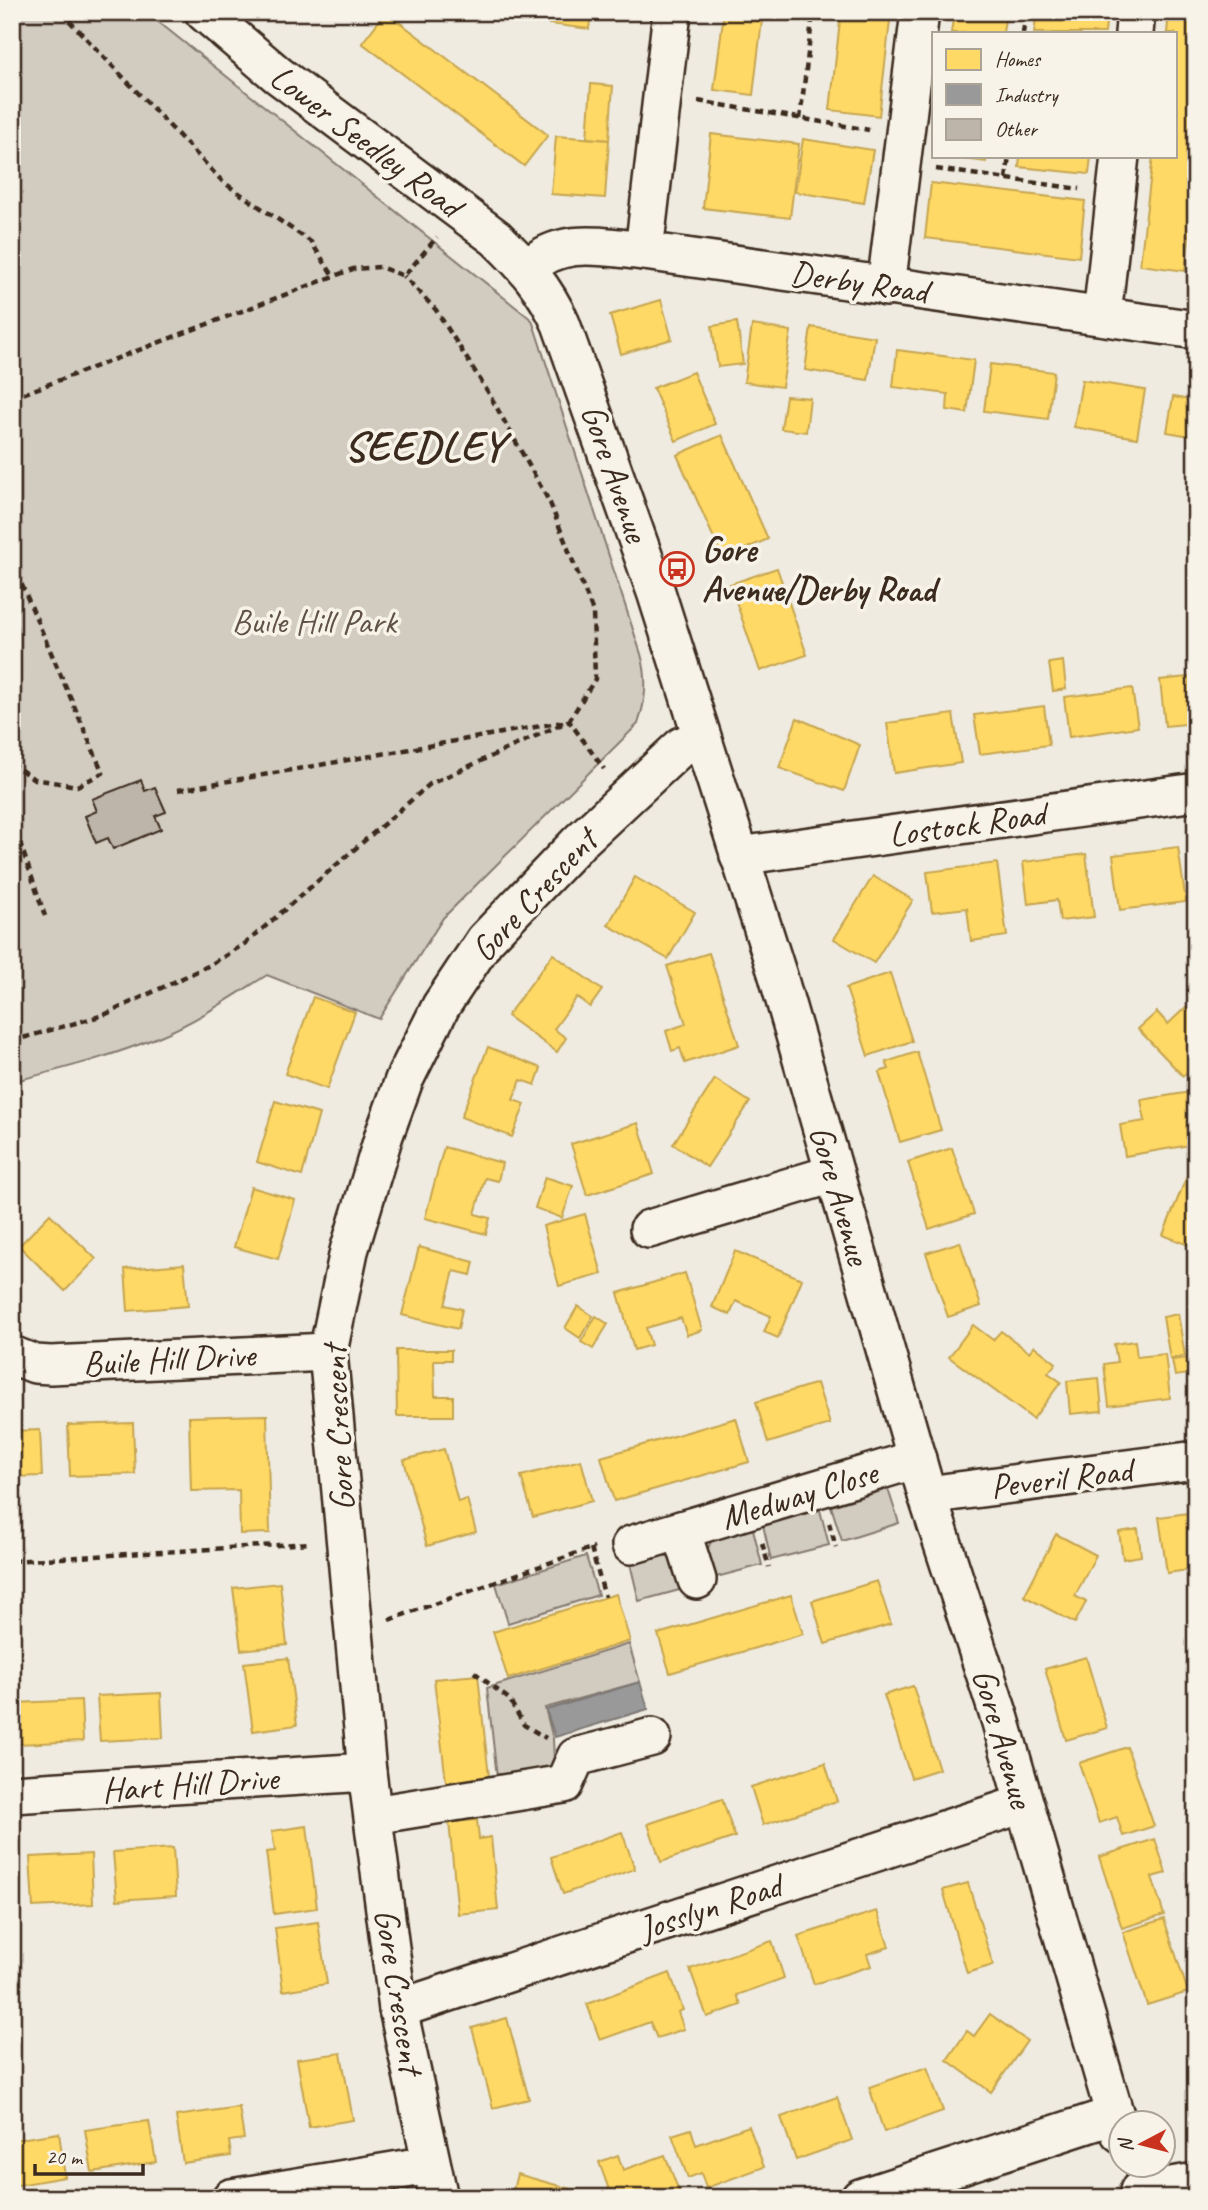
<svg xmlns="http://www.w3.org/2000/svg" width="1208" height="2210" font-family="Caveat,sans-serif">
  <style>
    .green { fill: #d1cbc0; stroke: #867a6f; stroke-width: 2 }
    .homes { fill: #ffd966; stroke: #c4a450; stroke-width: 2 }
    .industry { fill: #999; stroke: #7d7874; stroke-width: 2 }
    .building { fill: #bdb5aa; stroke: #3b2a1e; stroke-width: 2 }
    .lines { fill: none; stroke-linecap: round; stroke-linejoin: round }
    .minor-casing { stroke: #3b2a1e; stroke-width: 42 }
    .path { stroke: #3b2a1e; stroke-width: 4.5; stroke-dasharray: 7 5; stroke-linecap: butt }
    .minor { stroke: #f7f3e8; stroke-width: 37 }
    .labels { text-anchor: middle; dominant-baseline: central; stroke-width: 7; stroke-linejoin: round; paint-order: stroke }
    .street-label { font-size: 35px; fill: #3b2a1e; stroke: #f7f3e8 }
    .poi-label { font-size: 35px; font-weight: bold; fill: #3b2a1e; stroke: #f7f3e8; text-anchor: start }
    .park-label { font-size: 35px; fill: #605246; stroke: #f7f3e8 }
    .district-label { font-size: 42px; font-weight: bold; letter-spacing: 2px; fill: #3b2a1e; stroke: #f7f3e8 }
  </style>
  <rect width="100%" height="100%" fill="#efebe0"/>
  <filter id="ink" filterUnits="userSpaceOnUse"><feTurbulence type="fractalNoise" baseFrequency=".0143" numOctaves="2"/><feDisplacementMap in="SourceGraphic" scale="14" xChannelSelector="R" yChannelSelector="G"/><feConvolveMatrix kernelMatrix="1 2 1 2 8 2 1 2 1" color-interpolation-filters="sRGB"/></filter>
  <g filter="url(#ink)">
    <g class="green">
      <path d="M12,12h134l386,308 109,334c7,25 5,46 -3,70l-195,194 -64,101 -112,-44c-35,22 -70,46 -109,62 -47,20 -97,32 -146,45z"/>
      <path d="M888,1489l11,34 -57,18 -11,-35z"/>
      <path d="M820,1510l9,35 -58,15 -8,-35z"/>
      <path d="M753,1529l9,36 -53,14 -3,-26 6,-14z"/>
      <path d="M659,1552l15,9 9,28 -44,12 -10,-42z"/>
      <path d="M586,1556l12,39 -90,28 -12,-39z"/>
      <path d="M629,1644l11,38 -95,26 8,31 2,43 -56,13 -12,-107z"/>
    </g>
    <g class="homes">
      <path d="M386,12l162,123 -24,31 -162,-123z"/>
      <path d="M551,12h40l-2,17 -40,-5z"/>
      <path d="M724,12h39l-10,83 -39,-5z"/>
      <path d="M841,12h50l-12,104 -49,-6z"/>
      <path d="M954,12h52l-3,21h-52z"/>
      <path d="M1037,12h70l-2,21h-71z"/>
      <path d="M1169,12h27v169l-11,90 -45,-6 13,-109h22v-123h-8z"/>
      <path d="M591,84l22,2 -4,54 -22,-2z"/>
      <path d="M711,134l88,10 -9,74 -87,-10z"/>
      <path d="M556,136l53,4 -4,58 -54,-4z"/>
      <path d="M803,139l70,11 -9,53 -69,-11z"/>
      <path d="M941,156h46l-1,6z"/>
      <path d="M1020,156h71l-2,18 -70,-7z"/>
      <path d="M931,183l154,18 -6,56 -154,-19z"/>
      <path d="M661,300l11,39 -51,15 -11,-39z"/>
      <path d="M737,322l6,42 -25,3 -6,-41z"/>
      <path d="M752,325l39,6 -9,56 -38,-5z"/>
      <path d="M811,327l64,10 -7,43 -63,-10z"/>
      <path d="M897,350l77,10 -7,53 -20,-3 1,-16 -55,-7z"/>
      <path d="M990,364l64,8 -6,47 -64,-8z"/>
      <path d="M693,372l22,52 -39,17 -23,-53z"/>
      <path d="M1082,380l63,10 -8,48 -63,-11z"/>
      <path d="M786,396l24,2 -4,34 -25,-3z"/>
      <path d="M1173,397l23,4v36l-29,-5z"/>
      <path d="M722,435l46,104 -45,20 -46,-104z"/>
      <path d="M777,568l30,87 -47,16 -30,-87z"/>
      <path d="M1063,661l3,28 -13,2 -4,-28z"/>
      <path d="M1196,676v47l-31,3 -5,-46z"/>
      <path d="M1132,688l6,39 -69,10 -5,-40z"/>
      <path d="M1044,706l5,39 -69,9 -6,-39z"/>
      <path d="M953,714l8,49 -67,10 -7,-50z"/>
      <path d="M797,718l63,27 -16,46 -65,-23z"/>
      <path d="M1178,847l8,55 -66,8 -7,-55z"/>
      <path d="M1086,854l8,63 -34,4 -3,-21 -29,4 -5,-42z"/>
      <path d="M997,863l10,73 -36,5 -4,-33 -35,4 -5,-40z"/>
      <path d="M873,876l40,24 -39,63 -40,-24z"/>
      <path d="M635,877l60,35 -27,47 -60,-34z"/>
      <path d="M709,953l30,92 -54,18 -5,-15 -8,3 -6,-20 20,-7 -19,-58z"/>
      <path d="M553,954l49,36 -12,17 -13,-10 -23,32 12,9 -9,14 -50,-36z"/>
      <path d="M890,973l22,68 -44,15 -22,-68z"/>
      <path d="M313,997l42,15 -28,77 -42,-15z"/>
      <path d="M1186,1007l10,10v47l-13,12 -45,-47 19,-17 11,12z"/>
      <path d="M488,1047l53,21 -6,17 -14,-5 -8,20 12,4 -13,33 -51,-20z"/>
      <path d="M917,1052l24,78 -41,12 -21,-70 10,-3 -3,-7z"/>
      <path d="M715,1079l35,23 -43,65 -34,-23z"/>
      <path d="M1191,1092l5,52 -71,12 -5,-31 25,-4 -4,-21z"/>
      <path d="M275,1101l44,13 -17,62 -45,-14z"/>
      <path d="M638,1123l16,51 -67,21 -16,-51z"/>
      <path d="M444,1147l58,16 -4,18 -13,-3 -10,36 15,4 -4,16 -61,-16z"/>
      <path d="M952,1148l22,66 -45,15 -21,-67z"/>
      <path d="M1193,1161l3,1v86l-33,-13z"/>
      <path d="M545,1177l28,9 -11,32 -27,-10z"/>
      <path d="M251,1187l44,13 -17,59 -44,-12z"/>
      <path d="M50,1214l46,45 -31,32 -46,-45z"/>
      <path d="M585,1214l17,60 -43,12 -16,-60z"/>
      <path d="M960,1242l21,64 -33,11 -22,-64z"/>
      <path d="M419,1247l55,15 -3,13 -17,-4 -9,34 17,4 -4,20 -56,-14z"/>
      <path d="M735,1251l67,28 -24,59 -14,-6 7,-16 -35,-15 -6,14 -18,-8z"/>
      <path d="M184,1264l4,42 -60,5 -3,-42z"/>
      <path d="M685,1273l17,57 -15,5 -6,-17 -35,10 5,17 -17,5 -16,-57z"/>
      <path d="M578,1306l15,10 -13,22 -15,-10z"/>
      <path d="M1178,1314l7,42 -15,3 -7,-42z"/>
      <path d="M596,1316l12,8 -15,25 -12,-7z"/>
      <path d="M973,1325l20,15 8,-9 28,21 5,-6 22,17 -8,10 13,9 -28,37 -84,-62z"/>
      <path d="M1135,1341l2,16 28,-3 5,44 -61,8 -5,-42 13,-2 -3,-18z"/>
      <path d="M396,1350h55v10h-17l1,36h18v20h-56z"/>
      <path d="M1188,1358l2,16 -15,2 -3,-16z"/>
      <path d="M1099,1378l3,33 -32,3 -3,-33z"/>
      <path d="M817,1383l13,41 -62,19 -12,-41z"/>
      <path d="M267,1415l3,118 -30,1 -1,-44 -48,1 -2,-74z"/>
      <path d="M736,1418l13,44 -135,39 -13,-44z"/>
      <path d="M133,1423l2,51 -65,2 -2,-51z"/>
      <path d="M40,1430l2,46 -30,1v-46z"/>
      <path d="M444,1449l14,53 9,-3 9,33 -49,14 -23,-86z"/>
      <path d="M581,1460l11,41 -59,16 -12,-41z"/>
      <path d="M1196,1512v36l-4,1 3,20 -28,4 -8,-56z"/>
      <path d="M1138,1529l3,27 -18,3 -4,-27z"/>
      <path d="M1056,1534l40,21 -21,41 11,6 -11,21 -51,-27z"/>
      <path d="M877,1581l14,43 -66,20 -13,-43z"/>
      <path d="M280,1583l7,62 -46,5 -8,-62z"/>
      <path d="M616,1594l14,47 -122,38 -15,-47z"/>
      <path d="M791,1595l12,39 -133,39 -12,-39z"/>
      <path d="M1086,1657l21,71 -41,12 -21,-71z"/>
      <path d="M288,1658l9,67 -44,6 -9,-68z"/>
      <path d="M478,1675l11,102 -43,5 -12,-103z"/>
      <path d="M913,1686l26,83 -28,9 -27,-83z"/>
      <path d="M161,1693l2,45 -63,3 -3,-45z"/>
      <path d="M81,1700l2,41 -65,3 -2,-41z"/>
      <path d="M1127,1747l27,79 -31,10 -6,-19 -18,6 -20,-60z"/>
      <path d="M825,1763l12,38 -74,24 -12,-38z"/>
      <path d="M722,1799l13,38 -74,25 -13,-38z"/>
      <path d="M477,1820l2,19 12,-2 7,73 -40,4 -9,-92z"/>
      <path d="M307,1826l10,82 -43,6 -8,-62 9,-1 -3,-20z"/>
      <path d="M622,1832l13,37 -72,25 -12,-37z"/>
      <path d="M1155,1839l11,34 -14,4 12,38 -42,13 -23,-71z"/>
      <path d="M173,1848l3,48 -59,4 -4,-48z"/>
      <path d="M91,1854l2,50 -60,3 -3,-50z"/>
      <path d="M968,1883l25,82 -26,8 -24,-83z"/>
      <path d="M12,1908l8,9 -8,7z"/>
      <path d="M877,1911l12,36 -22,7 4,12 -57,18 -16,-48z"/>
      <path d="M1164,1919l24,73 -41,13 -24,-73z"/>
      <path d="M318,1922l9,62 -44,7 -8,-63z"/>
      <path d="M772,1941l12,37 -47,17 4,10 -34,12 -17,-48z"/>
      <path d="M670,1973l13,37 -5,2 6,17 -27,9 -7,-16 -50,18 -13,-36z"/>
      <path d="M990,2014l37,27 -36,51 -44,-32 20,-29 7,5z"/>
      <path d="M507,2018l22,81 -36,9 -21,-80z"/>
      <path d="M341,2053l12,67 -44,7 -12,-68z"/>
      <path d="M927,2067l16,44 -59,21 -15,-45z"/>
      <path d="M837,2097l15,43 -56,20 -15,-43z"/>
      <path d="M239,2107l5,32 -15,2 2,15 -48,7 -7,-47z"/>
      <path d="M149,2121l7,41 -64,10 -7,-42z"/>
      <path d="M749,2126l15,41 -58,21 -5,-15 -13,5 -16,-43 19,-6 5,16z"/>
      <path d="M59,2133l6,44 -53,9v-46z"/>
      <path d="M618,2155l5,15 42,-15 15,39 -10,4h-58l-13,-36z"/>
      <path d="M517,2174l78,22 -1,2h-83z"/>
    </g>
    <path class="industry" d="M640,1682l8,27 -93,28 -9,-27z"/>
    <path class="building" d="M141,780l4,11 10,-4 11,25 -11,4 6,13 -48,20 -5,-11 -12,5 -11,-27 12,-5 -5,-12z"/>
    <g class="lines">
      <g class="minor-casing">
        <g id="minor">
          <path d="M204,12l74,63 218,163c28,27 49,50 65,86l95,268 122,384 149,519 73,224 120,414"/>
          <path d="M1134,33l2,-21"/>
          <path d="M644,251l28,-239"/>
          <path d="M528,268c33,-32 74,-21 116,-17l552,79"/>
          <path d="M886,287l34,-275"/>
          <path d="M1102,316l18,-160"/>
          <path d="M739,856l457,-64"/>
          <path d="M649,1229l184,-55"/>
          <path d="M12,1355l23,9 16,1 277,-13"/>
          <path d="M927,1495l269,-35"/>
          <path d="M681,1530l16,50"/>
          <path d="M631,1545l286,-86"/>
          <path d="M12,1794l355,-22"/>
          <path d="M374,1815l190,-31 12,-27 76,-20"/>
          <path d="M398,2009l625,-205"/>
          <path d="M1139,2191l57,-9"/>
          <path d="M231,2198l199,-33"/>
          <path d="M439,2198l-41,-189 -31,-237 -39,-420 21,-101 35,-116 20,-55 37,-74 44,-66 94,-98 103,-96 20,-8"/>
          <path d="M860,2198l255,-83"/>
        </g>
      </g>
      <g class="path">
        <path d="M61,12l162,170 88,60 23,35"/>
        <path d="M1023,33l3,-21"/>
        <path d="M698,101l171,29"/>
        <path d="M800,119l13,-107"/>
        <path d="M936,169l144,20"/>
        <path d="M1006,179l3,-23"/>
        <path d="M12,398l341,-129 27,-2 24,9 33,-39"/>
        <path d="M12,562l91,211 -26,13 -43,-7 -22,-15"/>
        <path d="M178,790l391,-69 26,-42 -2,-67 -43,-109 -62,-111 -52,-82 -32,-34"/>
        <path d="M12,819l33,97"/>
        <path d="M12,1041l92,-26 106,-50 36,-22 184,-159 139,-63 35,48"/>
        <path d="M829,1523l7,24"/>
        <path d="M762,1543l7,24"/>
        <path d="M591,1548l14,49"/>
        <path d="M12,1561l299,-18"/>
        <path d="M389,1620l205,-73"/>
        <path d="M474,1672l35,27 15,26 22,13"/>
      </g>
      <use href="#minor" class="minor"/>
    </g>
  </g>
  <defs>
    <g id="bus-ring" transform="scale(1.75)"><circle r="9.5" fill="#f7f3e8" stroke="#c8321e" stroke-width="1.5"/><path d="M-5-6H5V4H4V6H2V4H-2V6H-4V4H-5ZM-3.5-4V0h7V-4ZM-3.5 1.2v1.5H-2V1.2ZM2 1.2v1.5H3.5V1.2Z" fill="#c8321e"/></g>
  </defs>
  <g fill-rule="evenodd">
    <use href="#bus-ring" x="677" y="569"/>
  </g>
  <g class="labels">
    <g class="street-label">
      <text transform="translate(366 141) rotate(37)">Lower Seedley Road</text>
      <text transform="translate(859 282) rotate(8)">Derby Road</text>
      <text transform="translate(615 473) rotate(71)">Gore Avenue</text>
      <text transform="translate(967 824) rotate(-8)">Lostock Road</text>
      <text transform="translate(534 895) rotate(-47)">Gore Crescent</text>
      <text transform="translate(840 1195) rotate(74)">Gore Avenue</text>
      <text transform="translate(169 1359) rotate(-3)">Buile Hill Drive</text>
      <text transform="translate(338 1428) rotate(-93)">Gore Crescent</text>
      <text transform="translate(1061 1478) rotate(-7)">Peveril Road</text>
      <text transform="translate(799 1495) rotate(-17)">Medway Close</text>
      <text transform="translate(1003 1738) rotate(74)">Gore Avenue</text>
      <text transform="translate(190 1784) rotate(-4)">Hart Hill Drive</text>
      <text transform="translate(710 1907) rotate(-18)">Josslyn Road</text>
      <text transform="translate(399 1991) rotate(81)">Gore Crescent</text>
    </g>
    <g class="poi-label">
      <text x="702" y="549">Gore<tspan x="702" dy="40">Avenue/Derby Road</tspan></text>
    </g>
    <g class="park-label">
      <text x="314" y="621">Buile Hill Park</text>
    </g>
    <g class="district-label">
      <text x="425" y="446">SEEDLEY</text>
    </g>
  </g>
  <rect width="1208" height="2210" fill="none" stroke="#f7f3e8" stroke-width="42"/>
  <rect x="21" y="21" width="1166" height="2168" fill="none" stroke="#3b2a1e" stroke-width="2.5" filter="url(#ink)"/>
  <rect x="932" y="32" width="245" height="126" fill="#f7f3e8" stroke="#aca397" stroke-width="2"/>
  <rect x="946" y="49" width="35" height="21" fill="#ffd966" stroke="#aca397" stroke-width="2"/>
  <text x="995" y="66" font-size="21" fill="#3b2a1e">Homes</text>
  <rect x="946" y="84" width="35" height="21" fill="#999999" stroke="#aca397" stroke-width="2"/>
  <text x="995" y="102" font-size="21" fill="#3b2a1e">Industry</text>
  <rect x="946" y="119" width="35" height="21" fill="#bdb5aa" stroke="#aca397" stroke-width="2"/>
  <text x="995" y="136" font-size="21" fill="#3b2a1e">Other</text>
  <g transform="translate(1142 2144) rotate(263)"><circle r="33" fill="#f7f3e8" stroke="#aca397" stroke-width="2"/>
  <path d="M0-5L12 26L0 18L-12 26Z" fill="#c8321e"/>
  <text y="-10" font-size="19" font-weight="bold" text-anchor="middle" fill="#3b2a1e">N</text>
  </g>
  <path d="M35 2164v10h108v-10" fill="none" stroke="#3b2a1e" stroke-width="3.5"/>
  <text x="46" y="2164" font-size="21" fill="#3b2a1e" stroke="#f7f3e8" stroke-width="5" paint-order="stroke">20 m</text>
</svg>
